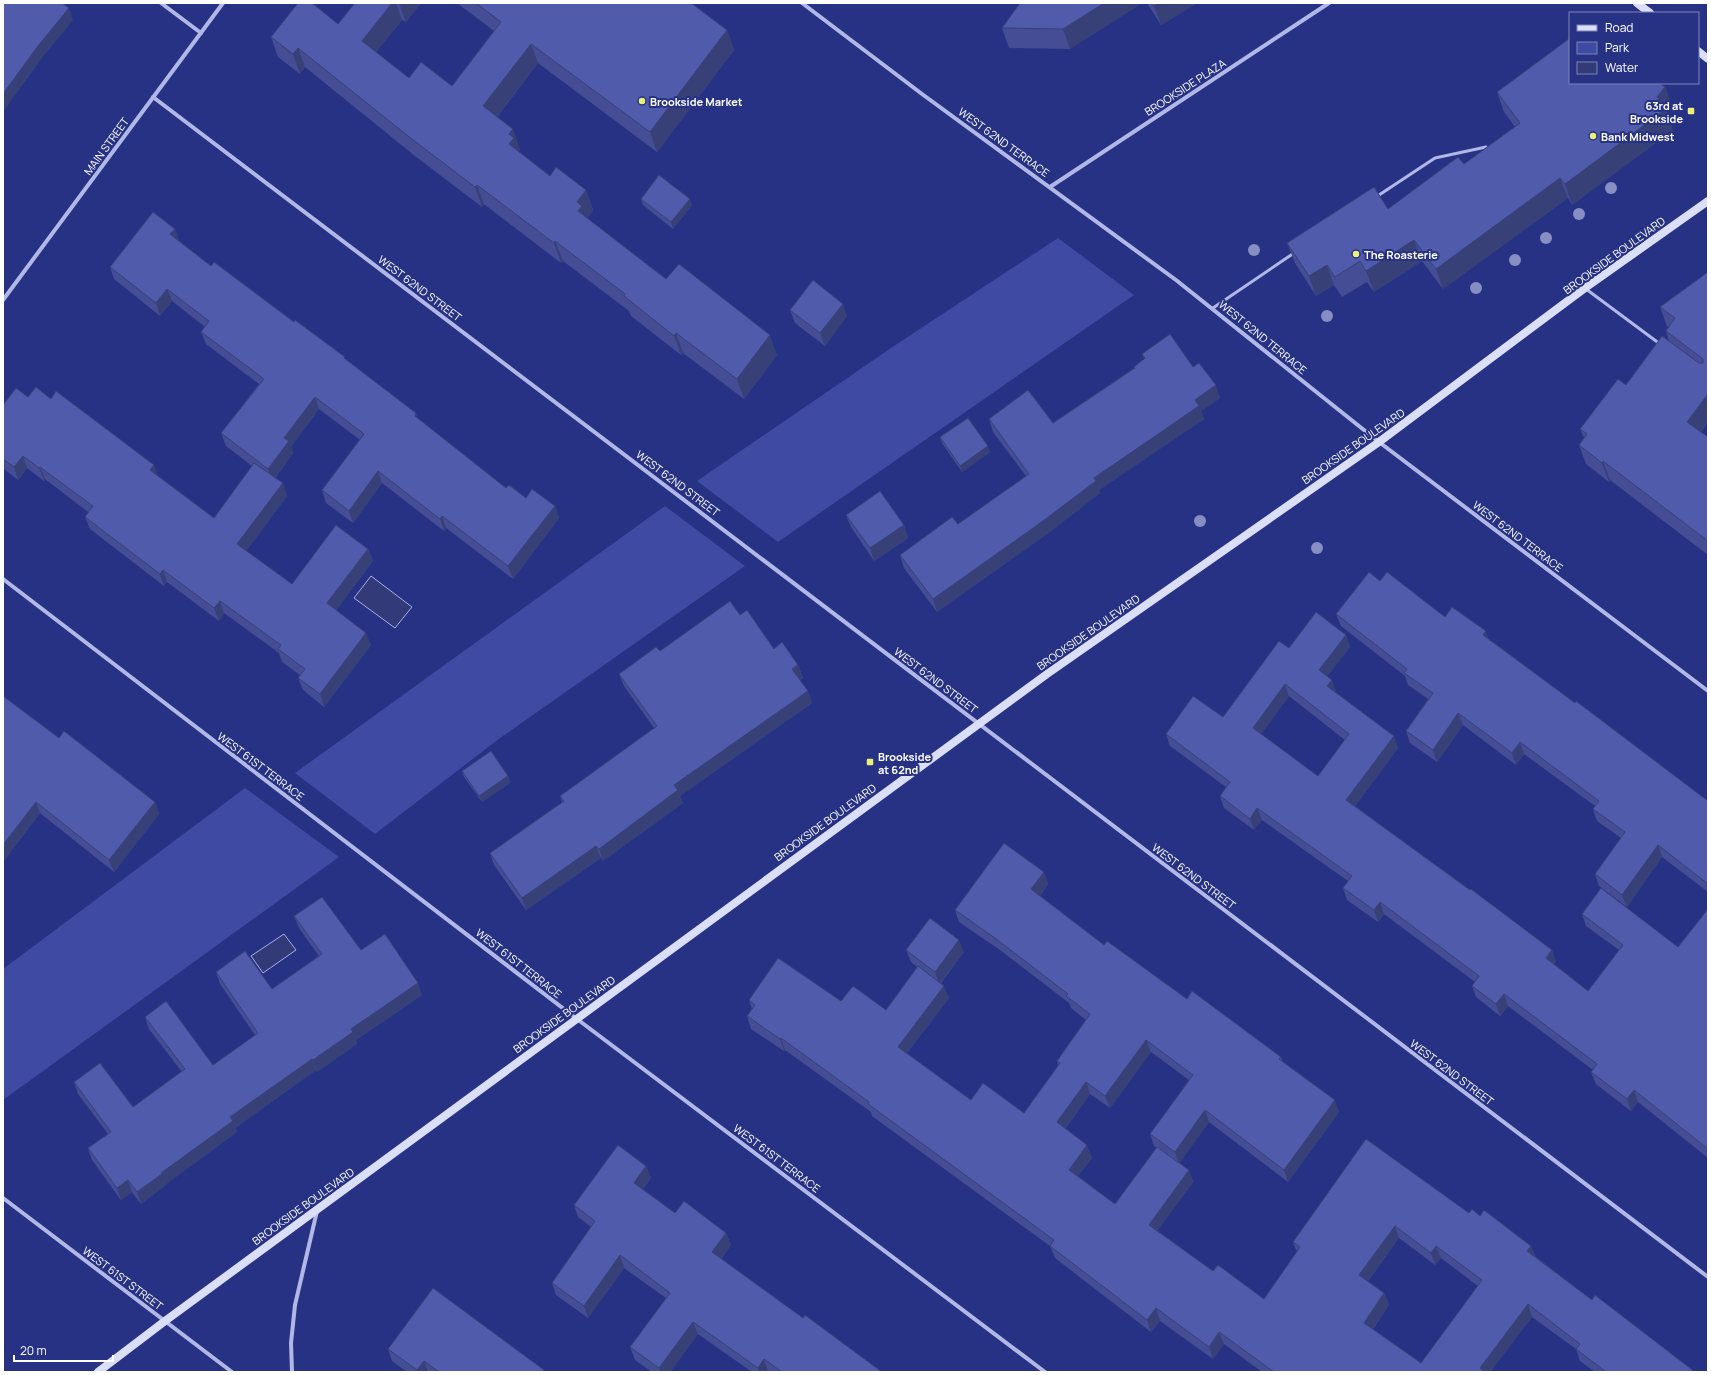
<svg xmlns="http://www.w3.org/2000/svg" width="1711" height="1375" font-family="Manrope,sans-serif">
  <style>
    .green { fill: #3f4ba3 }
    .water { fill: #333a78; stroke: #a6afe8 }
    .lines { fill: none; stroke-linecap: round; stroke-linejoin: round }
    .lane { stroke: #b1b8e7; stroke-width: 3 }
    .street { stroke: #b1b8e7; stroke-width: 4 }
    .secondary { stroke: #dbdef7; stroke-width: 8 }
    .tree { fill: #878ec3 }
    .wall { fill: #454e94; fill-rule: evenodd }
    .shaded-wall { fill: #384078 }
    .building { fill: #505bac; stroke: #384078; fill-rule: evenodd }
    .poi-dot { fill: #ebf077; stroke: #273285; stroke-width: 1.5 }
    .labels { text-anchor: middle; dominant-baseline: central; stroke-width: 4; stroke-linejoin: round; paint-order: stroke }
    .street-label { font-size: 11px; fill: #fff; stroke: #273285 }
    .poi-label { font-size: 11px; font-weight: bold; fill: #fff; stroke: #273285; text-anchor: start }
  </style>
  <rect width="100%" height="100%" fill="#273285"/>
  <g class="green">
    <path d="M1058,238l76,57 -356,247 -81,-61 197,-135z"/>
    <path d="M665,506l80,60 -245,172 -125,96 -80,-61z"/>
    <path d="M245,788l94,69 -336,243v-131z"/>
  </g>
  <g class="water">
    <path d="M371,576l41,31 -17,21 -41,-30z"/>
    <path d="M284,934l12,16 -33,23 -12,-17z"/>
  </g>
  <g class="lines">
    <g class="lane">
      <path d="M1376,197l59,-39 51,-11"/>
      <path d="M1586,289l74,55"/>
      <path d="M1213,308l81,-55"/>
    </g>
    <g class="street">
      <path d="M161,3l40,30"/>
      <path d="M802,3l120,91 254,186 203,162 329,249"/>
      <path d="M153,97l1555,1180"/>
      <path d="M1050,187l279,-184"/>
      <path d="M3,300l220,-297"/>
      <path d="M3,579l574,440 468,353"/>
      <path d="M3,1198l229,174"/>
      <path d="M292,1372l-1,-29 4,-38 22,-94"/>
    </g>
    <g class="secondary">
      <path d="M1637,3l13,10"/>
      <path d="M1698,51l10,8"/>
      <path d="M98,1372l67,-51 882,-647 332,-232 206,-154 123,-87"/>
    </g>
  </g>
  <g class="tree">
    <circle cx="1611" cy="188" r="6"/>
    <circle cx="1579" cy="214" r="6"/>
    <circle cx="1546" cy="238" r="6"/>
    <circle cx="1254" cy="250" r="6"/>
    <circle cx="1515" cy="260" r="6"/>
    <circle cx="1476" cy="288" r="6"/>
    <circle cx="1327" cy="316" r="6"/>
    <circle cx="1200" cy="521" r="6"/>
    <circle cx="1317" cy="548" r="6"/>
  </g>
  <g class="wall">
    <path d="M355,3h66l-15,19 -4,-2 -26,32 33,26 43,8 42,-55 -37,-28h234l36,27 7,20 -77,102 -119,-89 -41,54 23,32 -2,2 1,1 31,24 36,14 7,20 -6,8 79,61 111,76 -33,44 -61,-46 -2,2 -50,-39 -2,-5 -66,-50 -2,2 -77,-59 -2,3 -67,-51 -110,-89 -5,7 -22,-17 -7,-20 67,-13z"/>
    <path d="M1020,3h122l-72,46 -61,-1 -7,-20z"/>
    <path d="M1147,3h50l-36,22z"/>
    <path d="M1665,87l7,20 -5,6 6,17 -101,75 -4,-7 -125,91 -21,-28 -48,31 -7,-10 -25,15 -8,-12 -18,11 -21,-33 -8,-20 101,-34 76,-45 51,-37 -11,-15 -7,-20z"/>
    <path d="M641,199l51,6 -19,24 -30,-24z"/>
    <path d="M175,229l4,12 32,25 83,56 52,38 72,59 88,69 20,10 29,8 4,12 -46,61 -67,-51 -2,3 -62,-48 -29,40 -27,-20 -4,-13 38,-50 -41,-31 -28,38 2,6 -18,25 12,18 -41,55 46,33 76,-35 5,12 -37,49 35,35 -47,62 -21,-17 -5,-12 2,-3 -18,-13 -3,-9 -55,-40 -5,8 -52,-39 -3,4 -74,-57 -5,-12 3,-5 -43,-33 -1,2 -17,-13 -9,12 -15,-12v-63l25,-8 23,2 107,77 56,42 38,-52 -26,-20 -5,-13 38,-49 -53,-40 -5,-12 4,-5 -33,-26 -12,15 -46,-37 -4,-12z"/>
    <path d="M1708,272v150l-7,10 7,5v118l-98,-75 -1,2 -23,-18 -7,-19 5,-7 -4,-9 46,-44 43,-44 -3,-10 3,-4 -2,-1 -7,-19z"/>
    <path d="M790,310l57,6 -22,30 -30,-23z"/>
    <path d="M1142,354l51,13 27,31 -19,13 3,8 -105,71 1,3 -53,41 -110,78 -33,-44 -4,-13 58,-31 68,-48 -33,-44 -4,-13 64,4 81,-55v-1l10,-8z"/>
    <path d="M940,437l50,15 -28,20 -20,-29z"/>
    <path d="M846,515l58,10 4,13 -34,23 -23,-34z"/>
    <path d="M1380,581l65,36 44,22 219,162v91l-46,-35 -35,50 -28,-21 -4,-12 26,-36 -24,-17 -4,-12 2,-3 -71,-52 -8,11 -53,-40 -26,37 -27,-19 -4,-12 22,-32 -20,-14 -3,-9 -64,-50 -5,-12z"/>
    <path d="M740,615l34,34 24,16 5,13 -3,2 12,23 -132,93 3,7 -80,58 -2,-3 -75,52 -32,-45 -4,-12 72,-51 -2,-6 94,-68 -30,-42 -5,-12 41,-23z"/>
    <path d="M1346,635l4,12 -23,29 9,16h-1l63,56 -43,58 197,144 4,12 -2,2 34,27 31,-41 -33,-24 -4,-12 96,33 30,-38v249l-70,-56 -7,9 -35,-27 -5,-12 2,-2 -85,-64 -8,10 -24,-19 -4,-11 3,-4 -91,-68 -6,8 -31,-22 -4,-12 5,-7 -86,-61 -8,10 -30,-22 -4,-12 6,-9 -56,-41 -4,-12 57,-17 66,-69zM1289,696l56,44 -27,36 -57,-42z"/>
    <path d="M3,696l56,42 96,64 4,12 -45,58 -74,-59 -37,49z"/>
    <path d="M462,771l46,5 2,7 -28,19 -18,-25z"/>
    <path d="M1044,872l4,12 -8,12 64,49 83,54 94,58 2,5 56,50 -51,70 -79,-60 -30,41 10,7 4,12 -36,49 56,40 51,28 33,-47 -4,-10 176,-29 11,3 51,30 4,10 57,44 103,72h-100l-15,-11 -4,-12 -44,-32 -42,55h-228l-38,-28 -11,15 -53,-38 -9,11 -96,-74 -5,-12 -178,-130 -1,-4 -86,-62 -1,1 -33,-22 -4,-13 5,-7 -3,-9 92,1 45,9 31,-43 -6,-5 -5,-12 58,2 -23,31 8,15 -42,55 64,47 53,13 34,-47 -1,-5 29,-41 -15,-12 -2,-5 -69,-53 -41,-28 -4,-12zM1151,1052l38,28 -39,54 4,12 3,2 -42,56 -37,-28 14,-18 -27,-29 25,-35 20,14zM1399,1238l36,27 6,-7 37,28 -57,77 -48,-34 16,-24 -5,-12 -16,-12z"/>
    <path d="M294,916l67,34 61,45 -66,45 1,4 -40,28 -1,-2 -81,58 2,4 -71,52v1l-25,19 -9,-12 -11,8 -29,-40 -4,-12 20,-14 -30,-40 -4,-12 59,25 49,-35 -33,-43 -4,-12 68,48 42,-30 -35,-51 -4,-12 56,17 47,-33 -20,-28z"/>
    <path d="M646,1166l5,12 -8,11 32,24 51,20 5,12 -10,14 82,59 79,54h-113l-1,-1v1h-16l-54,-38 -28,38h-18l-17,-12 -5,-13 36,-49 -42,-30 -36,50 -32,-23 -4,-12 39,-56 -13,-10 -4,-12z"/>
    <path d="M388,1349l156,23h-137l-15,-11z"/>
  </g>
  <g class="shaded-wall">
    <path d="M392,3h4l6,17 -33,41 -7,-20z"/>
    <path d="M399,3h22l-15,19z"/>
    <path d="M1104,3h38l-72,46 -7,-20z"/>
    <path d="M1158,3h39l-36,22 -7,-19z"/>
    <path d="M69,8l4,12 -31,38 -39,54v-18l35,-48z"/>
    <path d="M727,30l7,20 -77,102 -7,-20z"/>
    <path d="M531,44l7,19 -48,62 -7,-19z"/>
    <path d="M298,48l7,19 -5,7 -7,-20z"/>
    <path d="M1665,87l7,20 -5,6 6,17 -101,75 -7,-21 92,-87z"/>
    <path d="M513,129l7,20 -2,2 3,7 -12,-14v-10z"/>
    <path d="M1560,178l8,20 -125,91 -7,-20z"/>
    <path d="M477,185l7,19 -2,3 -7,-20z"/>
    <path d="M586,190l7,20 -7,9 -8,-8 -1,-9z"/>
    <path d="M690,199l2,6 -19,24 -2,-7z"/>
    <path d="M175,229l4,12 -4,6 -5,-13z"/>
    <path d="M1414,240l8,21 -48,31 -8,-21z"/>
    <path d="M555,241l8,20 -2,2 -7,-20z"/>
    <path d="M1327,265l7,20 -18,11 -7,-20z"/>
    <path d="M167,289l5,12 -12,15 -4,-13z"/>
    <path d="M843,304l4,12 -22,30 -5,-13z"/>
    <path d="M676,333l7,20 -2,2 -7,-19z"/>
    <path d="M770,335l7,20 -33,44 -7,-20z"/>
    <path d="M1216,385l4,13 -19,13 3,8 -105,71 1,3 -53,41 -110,78 -4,-13 161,-121 101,-78z"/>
    <path d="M1708,394v28l-14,19 -7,-19z"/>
    <path d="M315,397l4,12 -28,38 2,6 -21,28 -4,-12 16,-31z"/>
    <path d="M416,413l5,12 -6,-9z"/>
    <path d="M988,446l2,6 -28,20 -2,-6z"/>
    <path d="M23,456l4,12 -9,12 -4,-13z"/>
    <path d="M1603,461l7,19 -1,2 -7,-19z"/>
    <path d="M154,465l5,13 -9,-8z"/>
    <path d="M40,467l5,12 -1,2 -5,-13z"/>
    <path d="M378,471l4,12 -29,40 -4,-12z"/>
    <path d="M283,483l4,13 -45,61 -5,-13z"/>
    <path d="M555,506l4,12 -46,61 -5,-13z"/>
    <path d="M442,516l4,12 -2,3 -4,-12z"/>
    <path d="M904,525l4,13 -34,23 -4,-13z"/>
    <path d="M368,549l5,12 -41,55 -5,-13z"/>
    <path d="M163,570l4,12 -3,4 -4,-12z"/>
    <path d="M220,601l4,12 -5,8 -5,-13z"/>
    <path d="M1486,631l4,12 -7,-8z"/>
    <path d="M366,633l5,12 -47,62 -4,-13z"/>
    <path d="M1346,635l4,12 -27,35 -4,-12z"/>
    <path d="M798,665l5,13 -6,4 -5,-13z"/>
    <path d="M1332,680l4,12 -5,6 -4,-12z"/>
    <path d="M1285,684l4,12 -32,44 -4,-12z"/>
    <path d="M808,691l4,12 -132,93 3,7 -80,58 -4,-12 75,-64z"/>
    <path d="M1458,713l5,12 -26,37 -4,-12z"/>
    <path d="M1394,736l4,12 -47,64 -5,-12z"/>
    <path d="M1520,742l4,12 -8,11 -4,-12z"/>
    <path d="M508,776l2,7 -28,19 -3,-6z"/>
    <path d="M36,802l4,11 -37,49v-17z"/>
    <path d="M155,802l4,12 -45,58 -5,-12z"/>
    <path d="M1257,808l5,12 -8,10 -4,-11z"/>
    <path d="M1658,845l4,12 -35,50 -5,-12z"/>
    <path d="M596,846l5,12 -75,52 -4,-12z"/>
    <path d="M1044,872l4,12 -12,17 -5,-12z"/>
    <path d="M1380,902l4,12 -6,8 -4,-12z"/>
    <path d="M959,940l5,12 -25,32 -4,-12z"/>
    <path d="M1552,950l4,12 -6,8 -4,-12z"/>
    <path d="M418,983l4,12 -66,45 1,4 -40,28 -4,-12 38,-31z"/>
    <path d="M944,986l5,12 -47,61 -4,-12z"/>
    <path d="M1504,994l4,12 -8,10 -4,-12z"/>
    <path d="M781,1038l4,12 -1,1 -4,-12z"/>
    <path d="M1146,1040l5,12 -41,56 -5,-12z"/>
    <path d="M312,1059l4,11 -81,58 2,4 -71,52v1l-25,19 -4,-12 93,-75z"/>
    <path d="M1086,1082l4,12 -29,40 -4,-12z"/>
    <path d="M1634,1090l4,12 -7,9 -4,-12z"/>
    <path d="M1335,1100l4,12 -51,70 -4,-12z"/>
    <path d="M1205,1110l4,12 -30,42 -4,-12z"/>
    <path d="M1087,1145l5,13 -19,24 -4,-12z"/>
    <path d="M646,1166l5,12 -13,17 -4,-12z"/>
    <path d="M1189,1170l4,12 -40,55 -4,-12z"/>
    <path d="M128,1180l4,12 -11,8 -4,-12z"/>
    <path d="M1395,1226l4,12 -36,49 -4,-12z"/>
    <path d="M726,1233l5,12 -15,19 -4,-12z"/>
    <path d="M1436,1246l5,12 -6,7 -4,-12z"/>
    <path d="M1531,1246l4,12 -8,-7z"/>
    <path d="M620,1255l4,13 -36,50 -4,-12z"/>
    <path d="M1384,1293l5,12 -21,30 -4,-12z"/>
    <path d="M1528,1304l4,13 -42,55h-9l-1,-4z"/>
    <path d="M1156,1308l4,13 -9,11 -4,-12z"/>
    <path d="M693,1322l5,12 -28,38h-9l-2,-4z"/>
    <path d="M1219,1332l5,12 -11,15 -4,-12z"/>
    <path d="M764,1359l4,12v1h-8l-2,-4z"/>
    <path d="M424,1361l4,11h-10l-1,-2z"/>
  </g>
  <g class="building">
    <path d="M3,3h59l7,5 -31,38 -35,48z"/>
    <path d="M298,3h14l26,21 17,-21h37l-30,38 47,37 12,-16 31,24 49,-64 -25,-19h215l36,27 -77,102 -119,-88 -48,62 30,23 -4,5 5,4 -5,6 41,32 6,-9 30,23 -9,12 5,4 -4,5 88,68 13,-15 91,71 -33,44 -61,-46 -2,3 -50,-40 1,-2 -70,-53 -1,2 -77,-58 -2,2 -67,-51 -110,-88 -5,6 -22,-17z"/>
    <path d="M1020,3h84l-41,26 -61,-1z"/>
    <path d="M1152,3h6l-4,3z"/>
    <path d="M1570,38v45h89l6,4 -8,10 9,12 -101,75 -5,-6 -124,91 -22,-29 -48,31 -6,-10 -25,16 -8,-12 -18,11 -22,-33 87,-56 14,22 70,-52 6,7 56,-41 -23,-31z"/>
    <path d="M659,175l31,24 -19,23 -30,-23z"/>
    <path d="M153,212l22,17 -5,5 41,32 3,-4 80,60 1,-2 50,37 -1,1 72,55 -1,3 91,72 3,-3 17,13 6,-9 23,17 -47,60 -66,-50 -2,3 -62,-48 -29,40 -27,-21 42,-56 -49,-37 -31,41 5,3 -21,28 -47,-36 43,-54 -63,-47 8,-11 -42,-32 -11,14 -46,-36z"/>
    <path d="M1708,272v122l-21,28 21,15v104l-105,-80 -1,2 -23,-18 8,-11 -7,-5 38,-50 8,6 36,-49 37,27h4v-4l-37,-28 9,-13 -15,-11z"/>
    <path d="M813,280l30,24 -23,29 -30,-23z"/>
    <path d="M1170,334l23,33 6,-4 17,22 -21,15 4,6 -105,72 2,3 -53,40 -110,78 -33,-44 52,-38 6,7 71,-50 -40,-55 39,-29 25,33 82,-55 -1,-1 11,-9 -3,-4z"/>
    <path d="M36,387l15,12 5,-8 98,74 -4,5 64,48 40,-55 29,20 -46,61 55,40 44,-59 32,24 -41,54 39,30 -46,61 -22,-16 7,-9 -27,-20 3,-4 -61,-44 -6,7 -51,-38 -3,4 -75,-57 8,-11 -53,-39 -1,1 -16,-12 -9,11 -11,-8v-54l13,-17 12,9z"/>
    <path d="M968,418l20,28 -28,20 -20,-29z"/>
    <path d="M880,491l24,34 -34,23 -24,-33z"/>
    <path d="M1369,572l11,9 7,-9 58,45 7,-10 34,24 -3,4 92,68 1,-2 132,100v83l-50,-39 -36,50 -27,-21 30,-42 -32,-23 6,-8 -79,-59 -8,11 -54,-40 -25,37 -27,-19 27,-38 -29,-20 3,-4 -71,-55z"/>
    <path d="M730,601l10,14 7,-5 27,39 8,-7 16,23 -6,4 16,22 -134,94 4,5 -79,59 -3,-3 -74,52 -32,-45 74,-52 -4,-5 97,-70 -38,-52 37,-27 4,4z"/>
    <path d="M1316,612l30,23 -27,35 13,10 -5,6 67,50 -48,64 124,90 1,-1 81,61 -6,8 42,33 35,-46 -41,-31 19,-26 77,59 30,-38v240l-74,-59 -7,9 -36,-27 6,-8 -93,-70 -8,10 -24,-18 7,-10 -99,-74 -6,8 -31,-22 9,-12 -95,-68 -7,11 -30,-23 10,-14 -64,-48 27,-38 30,21 56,-76 10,7zM1285,684l64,50 -31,42 -65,-48z"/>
    <path d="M3,696l56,42 5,-7 91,71 -46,58 -73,-58 -33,43v-63l1,-2 -1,-1z"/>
    <path d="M491,751l17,25 -29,20 -17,-25z"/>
    <path d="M1004,843l40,29 -13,17 73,56 3,-4 80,58 5,-8 89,66 -2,2 56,41 -51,70 -79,-60 -30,42 -25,-18 43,-59 -47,-35 -41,56 -19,-14 -29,40 30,23 -18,25 46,34 42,-57 32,23 -40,55 64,46 5,-6 46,34 36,-52 -7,-5 73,-103 103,74 3,-4 8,7 4,-6 47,36 -4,5 65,49 3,-5 100,77h-89l-30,-23 4,-5 -52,-40 -48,64 5,4h-211l-55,-40 -10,15 -53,-39 -9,12 -97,-74 4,-6 -186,-136 1,-2 -88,-64 -1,1 -33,-23 8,-11 -6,-5 29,-42 63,43 12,-15 33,24 32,-44 26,20 -46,61 73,53 12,-17 41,30 36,-50 -3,-2 33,-47 -24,-18 2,-2 -73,-56 -40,-28zM1395,1226l36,27 5,-7 46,34 -61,83 -57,-40 20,-30 -25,-18z"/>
    <path d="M322,897l39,53 24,-16 33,49 -67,46 2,3 -40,28 -1,-1 -82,58 3,4 -72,52 1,1 -25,18 -9,-12 -11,8 -29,-40 23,-16 -37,-50 26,-19 33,44 52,-38 -40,-52 21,-16 47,64 45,-32 -42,-61 29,-21 27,38 50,-35 -28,-38z"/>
    <path d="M930,918l29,22 -24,32 -29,-22z"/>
    <path d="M618,1145l28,21 -12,17 41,30 9,-12 42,32 -14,19 91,66 2,-3 77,57h-100l-18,-13 -6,9 -65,-46 -34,46 -29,-21 40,-54 -50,-38 -36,51 -32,-23 43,-62 -21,-16z"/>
    <path d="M433,1288l111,82 -2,2h-103l-15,-11 -7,9 -29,-21z"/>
  </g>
  <g class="poi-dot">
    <circle cx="642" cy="101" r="4"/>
    <rect x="1687" y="107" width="8" height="8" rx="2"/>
    <circle cx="1593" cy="136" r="4"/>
    <circle cx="1356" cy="254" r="4"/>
    <rect x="866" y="758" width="8" height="8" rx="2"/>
  </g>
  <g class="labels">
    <g class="street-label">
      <text transform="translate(1185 87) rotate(-33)">BROOKSIDE PLAZA</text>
      <text transform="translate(1004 142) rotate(36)">WEST 62ND TERRACE</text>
      <text transform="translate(106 146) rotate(-54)">MAIN STREET</text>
      <text transform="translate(1614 255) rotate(-36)">BROOKSIDE BOULEVARD</text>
      <text transform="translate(420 288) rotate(37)">WEST 62ND STREET</text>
      <text transform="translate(1263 337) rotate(39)">WEST 62ND TERRACE</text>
      <text transform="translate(1353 446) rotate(-35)">BROOKSIDE BOULEVARD</text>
      <text transform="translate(678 483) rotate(37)">WEST 62ND STREET</text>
      <text transform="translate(1518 536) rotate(37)">WEST 62ND TERRACE</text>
      <text transform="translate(1088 632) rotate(-35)">BROOKSIDE BOULEVARD</text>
      <text transform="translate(936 680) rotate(37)">WEST 62ND STREET</text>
      <text transform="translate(261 766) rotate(37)">WEST 61ST TERRACE</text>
      <text transform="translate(825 822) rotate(-36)">BROOKSIDE BOULEVARD</text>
      <text transform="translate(1194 876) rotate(37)">WEST 62ND STREET</text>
      <text transform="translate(519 963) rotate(38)">WEST 61ST TERRACE</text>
      <text transform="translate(564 1014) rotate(-36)">BROOKSIDE BOULEVARD</text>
      <text transform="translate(1452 1072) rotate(37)">WEST 62ND STREET</text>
      <text transform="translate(777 1158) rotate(37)">WEST 61ST TERRACE</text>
      <text transform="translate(303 1206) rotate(-36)">BROOKSIDE BOULEVARD</text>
      <text transform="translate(123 1278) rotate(37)">WEST 61ST STREET</text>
    </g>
    <g class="poi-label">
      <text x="650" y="101">Brookside Market</text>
      <text x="1683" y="105" text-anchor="end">63rd at<tspan x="1683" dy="13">Brookside</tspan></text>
      <text x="1601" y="136">Bank Midwest</text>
      <text x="1364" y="254">The Roasterie</text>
      <text x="878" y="756">Brookside<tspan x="878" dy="13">at 62nd</tspan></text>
    </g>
  </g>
  <rect width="1711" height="1375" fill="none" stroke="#ffffff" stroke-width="8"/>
  <rect x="1569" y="12" width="130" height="72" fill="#273285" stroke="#7d84b6"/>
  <rect x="1577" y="25" width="20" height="6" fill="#dbdef7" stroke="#7d84b6"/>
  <text x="1605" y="32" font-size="12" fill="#ffffff">Road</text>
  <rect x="1577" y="42" width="20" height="12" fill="#3f4ba3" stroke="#7d84b6"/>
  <text x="1605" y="52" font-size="12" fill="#ffffff">Park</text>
  <rect x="1577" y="62" width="20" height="12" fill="#333a78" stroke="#7d84b6"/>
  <text x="1605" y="72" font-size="12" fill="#ffffff">Water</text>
  <path d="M14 1355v6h99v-6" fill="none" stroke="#ffffff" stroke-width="2"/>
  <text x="20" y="1355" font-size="12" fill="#ffffff" stroke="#273285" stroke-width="3" paint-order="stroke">20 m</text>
</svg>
